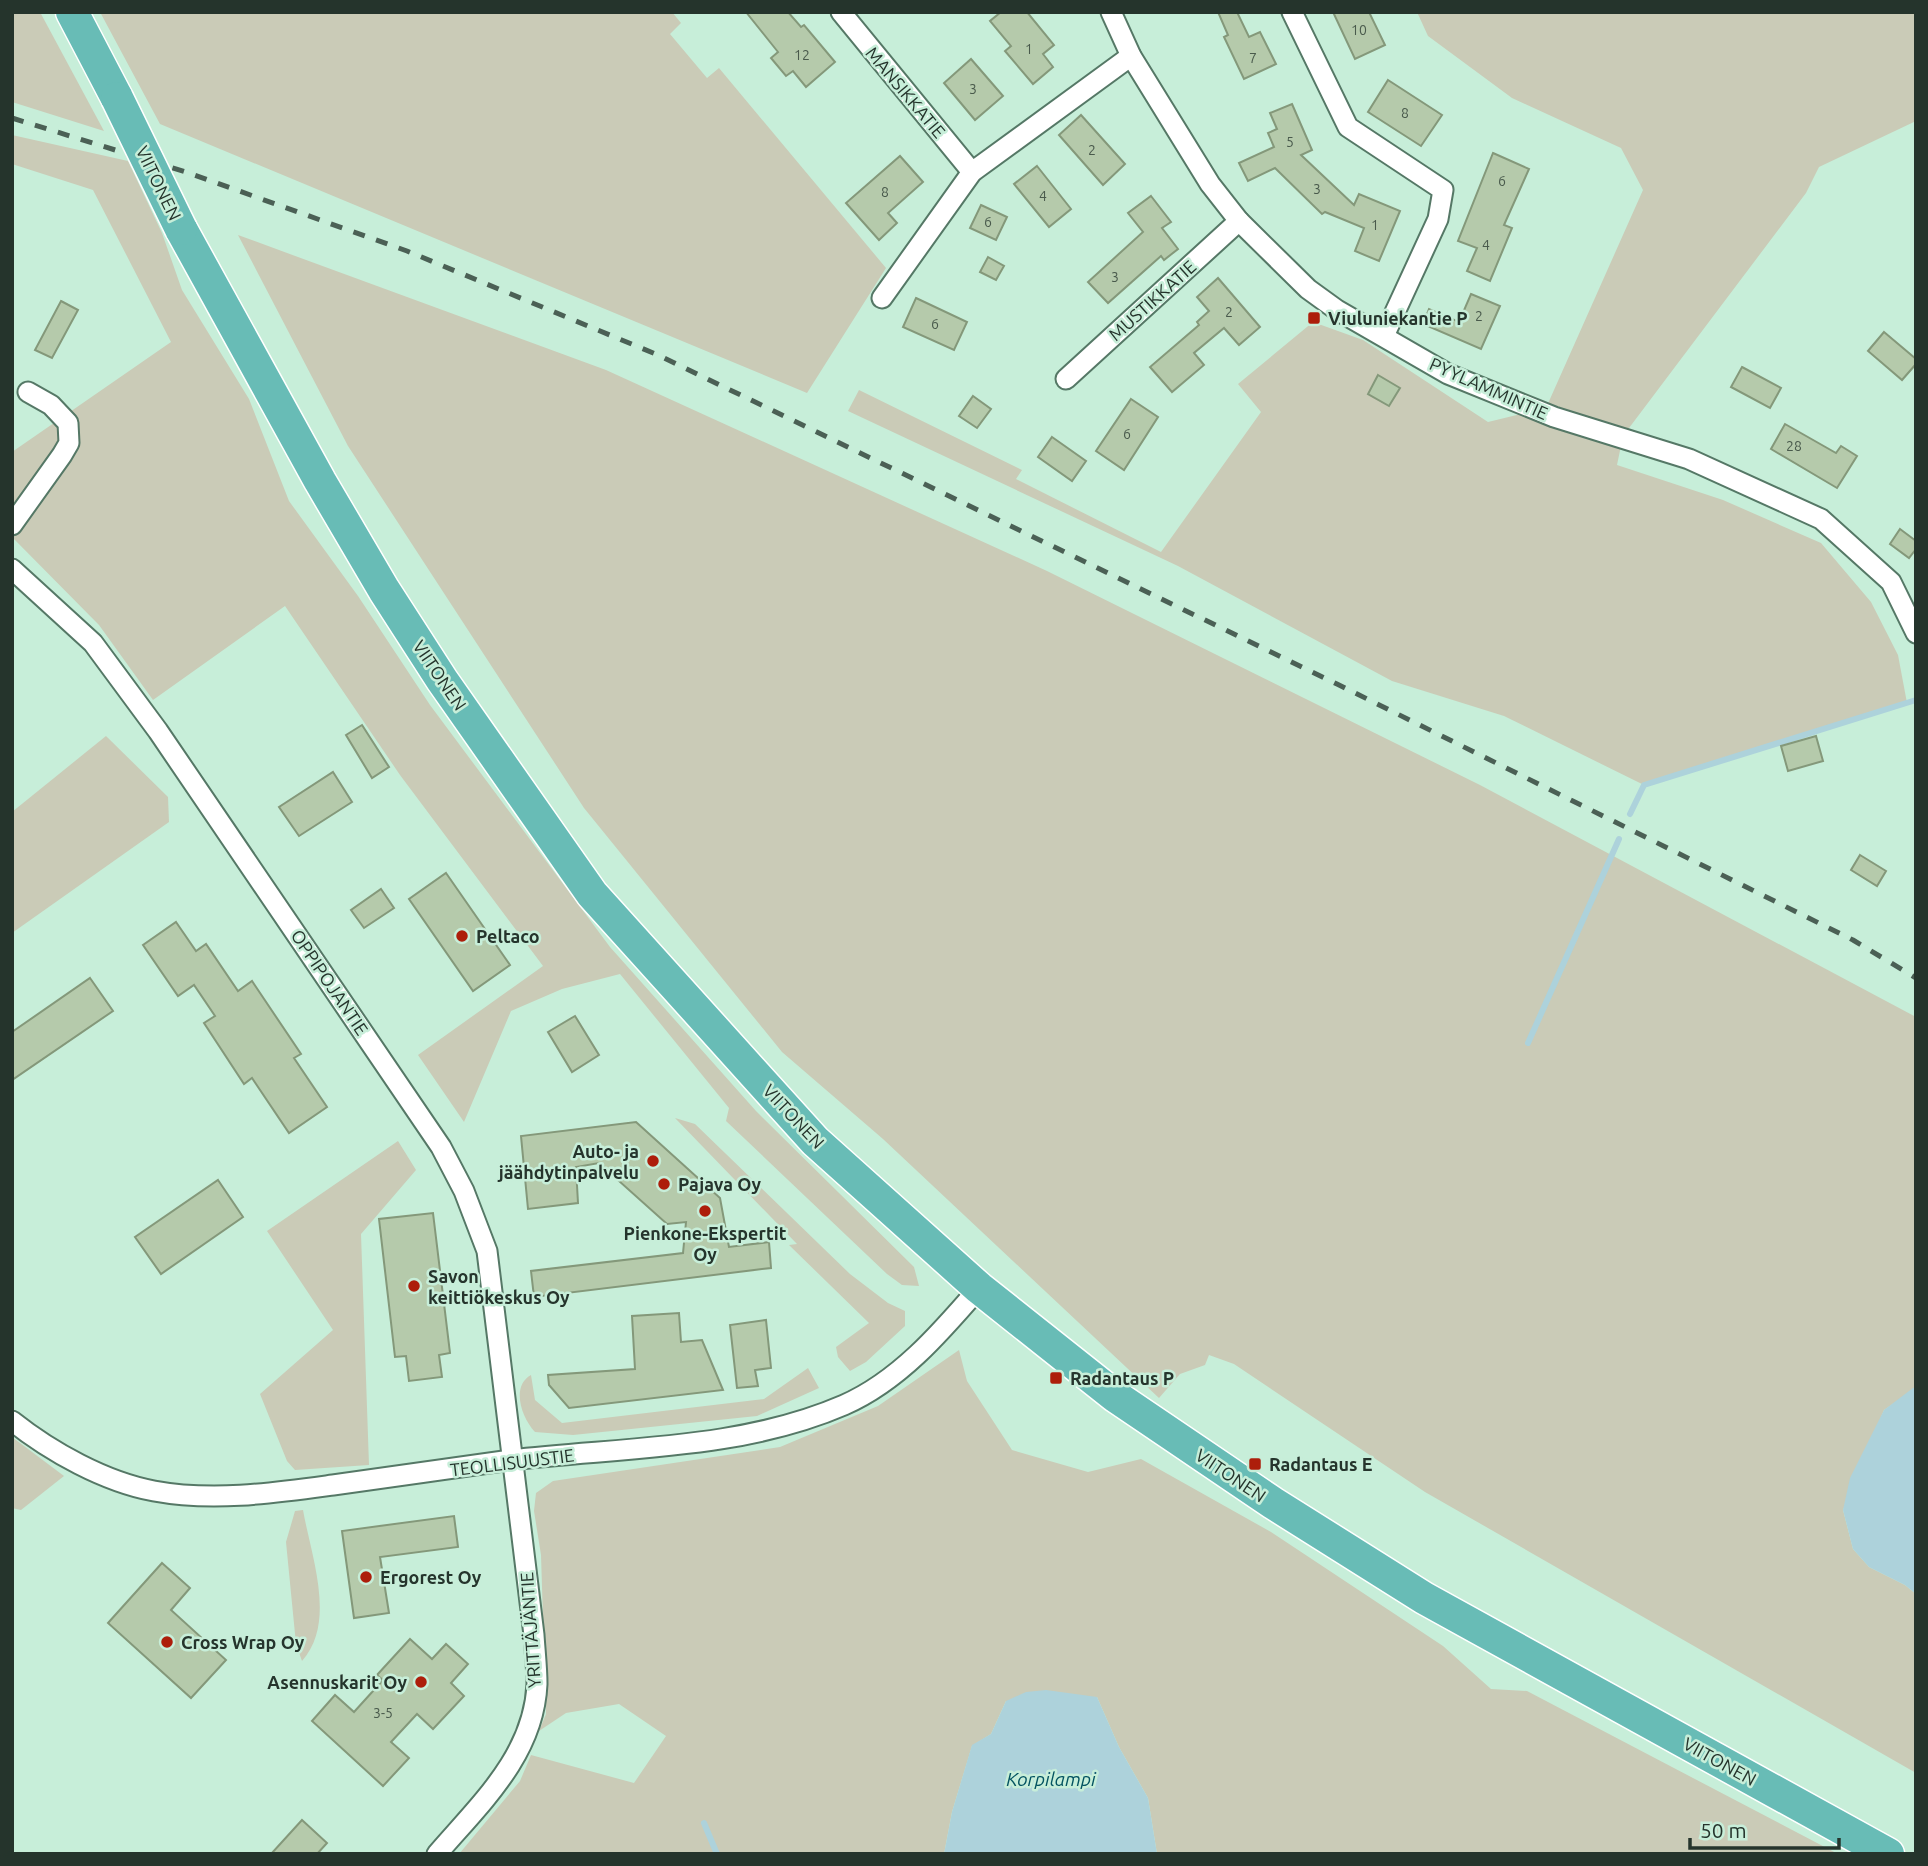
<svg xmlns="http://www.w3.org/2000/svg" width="1928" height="1866" font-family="Ubuntu,sans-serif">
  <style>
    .green { fill: #cacbb7 }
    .water { fill: #add2db }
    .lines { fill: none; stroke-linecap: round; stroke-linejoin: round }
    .stream { stroke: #add2db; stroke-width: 6 }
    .building { fill: #b5caab; stroke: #84987a; stroke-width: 2 }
    .minor-casing { stroke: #557866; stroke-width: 23 }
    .trunk-casing { stroke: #fff; stroke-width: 35 }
    .minor { stroke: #fff; stroke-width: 19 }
    .trunk { stroke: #68bcb6; stroke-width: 32 }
    .rail { stroke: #4b6055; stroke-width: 5; stroke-dasharray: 12 12; stroke-linecap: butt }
    .trunk-bridge-casing { stroke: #fff; stroke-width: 35; stroke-linecap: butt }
    .trunk-bridge { stroke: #68bcb6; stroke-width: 32 }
    .poi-dot { fill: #ad1e0b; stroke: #c7eed9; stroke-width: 2.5 }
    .labels { text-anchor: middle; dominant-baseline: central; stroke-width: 5; stroke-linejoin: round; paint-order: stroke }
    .number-label { font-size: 14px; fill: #495a4c }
    .street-label { font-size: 18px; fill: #25342c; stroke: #c7eed9 }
    .poi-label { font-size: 18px; font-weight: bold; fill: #25342c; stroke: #c7eed9; text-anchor: start }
    .water-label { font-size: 19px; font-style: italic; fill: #035361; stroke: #c7eed9 }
  </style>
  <rect width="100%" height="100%" fill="#c7eed9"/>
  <g class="green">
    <path d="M12,12h28l64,119 -92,-29z"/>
    <path d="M100,12h572l9,11 -11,11 37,44 12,-10 167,200 -79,125 -647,-269z"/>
    <path d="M1417,12h499v109l-97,46 -13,26 -183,243 -6,29 106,35 98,43 50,59 27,53 9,48 -263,82 -140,-69 -112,-35 -214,-115 -330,-155 11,-21 163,80 -6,9 145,73 100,-140 -23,-28 75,-62 50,18 125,82 58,-14 97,-218 -22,-42 -109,-50 -84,-62z"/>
    <path d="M12,135l116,26 34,72 20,57 67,109 40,102 69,95 72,109 180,242 146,164 158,156 5,19 -17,-1 -15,-11 -161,-153 3,-13 -109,-134 -58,15 -51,22 -47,111 -46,-67 125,-89 -143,-191 -115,-169 -132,94 -54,-75 -87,-88v-85l159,-110 -78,-152 -81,-26z"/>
    <path d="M238,235l368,135 441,201 433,214 436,232v371l-32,22 -41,100 10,39 16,18 36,18 11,9v179l-491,-281 -191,-128 -25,-9 -4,10 -25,9 -21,24 -276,-259 -101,-87 -198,-244 -236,-362z"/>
    <path d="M106,736l62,61 1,25 -157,111v-121z"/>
    <path d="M675,1118l20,6 155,150 38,29 17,8v15l-39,36 -16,9 -12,-14 -2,-10 33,-24 -80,-78 8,-1z"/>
    <path d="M398,1141l18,29 -55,64 8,231 -74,5 -8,-9 -27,-67 73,-64 -66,-99z"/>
    <path d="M959,1350l8,31 45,69 76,22 53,-13 130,73 172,114 48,43 36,2 311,163h-681l-9,-56 -29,-51 -22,-50 -91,4 -15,33 -19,12 -20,66 -8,42h-485l61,-73 11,-26 103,28 32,-47 -47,-32 -53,9 -27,18 7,-17 -5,-159 -7,-44 2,-18 17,-12 227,-34 98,-41z"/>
    <path d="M808,1368l11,20 -62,28 -184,19 -38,-3c-14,-15 -24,-46 -4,-57l4,25 27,23 202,-24z"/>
    <path d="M12,1437l52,39 -43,34 -9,-2z"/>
    <path d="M303,1510c8,46 34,112 -1,151l-6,-17 -10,-102 9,-31z"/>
  </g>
  <g class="water">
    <path d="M1913,1388h3v206l-11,-9 -36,-18 -16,-18 -10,-39 7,-32 34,-68z"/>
    <path d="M1046,1690l51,7 22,50 29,51 9,56h-213l8,-42 20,-67 19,-11 15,-33 20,-9z"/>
  </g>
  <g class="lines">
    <g class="stream">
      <path d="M1630,814l14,-29 272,-85"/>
      <path d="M1528,1043l91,-204"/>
      <path d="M704,1823l13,31"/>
    </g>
  </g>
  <g class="building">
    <path d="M746,12h42l13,15 3,-2 31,37 -29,25 -13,-16 -7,5 -15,-18 7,-6z"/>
    <path d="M1001,12h26l27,33 -11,9 10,13 -20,17 -28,-33 6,-5 -21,-25z"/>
    <path d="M1218,12h19l12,25 11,-5 16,32 -32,15 -20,-42 4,-2z"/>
    <path d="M1333,12h36l16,33 -30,14z"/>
    <path d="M971,59l32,37 -28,24 -31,-37z"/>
    <path d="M1388,80l54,35 -21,31 -53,-34z"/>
    <path d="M1292,104l20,46 -11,5 53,50 5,-11 41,17 -21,50 -24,-10 9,-23 -39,-16 -3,2 -47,-46 -27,13 -9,-18 35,-16 -6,-14 9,-4 -7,-16z"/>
    <path d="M1081,115l44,49 -22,21 -44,-50z"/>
    <path d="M1493,153l36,16 -25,56 8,3 -22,53 -23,-10 10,-23 -19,-7z"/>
    <path d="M900,156l23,26 -35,31 9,10 -18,17 -33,-37z"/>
    <path d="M1037,166l34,43 -22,18 -35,-43z"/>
    <path d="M1151,196l20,26 -9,6 16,21 -14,11 -3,-4 -53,47 -20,-21 55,-50 -15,-19z"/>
    <path d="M981,205l26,12 -11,23 -26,-12z"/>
    <path d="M988,257l16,9 -8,14 -16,-8z"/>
    <path d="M1218,278l42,49 -21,18 -15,-17 -30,25 10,12 -32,27 -22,-25 49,-42 -2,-3 12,-11 -12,-14z"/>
    <path d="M1471,294l29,12 -19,43 -58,-25 6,-15 30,13z"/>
    <path d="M916,298l51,24 -13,28 -51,-23z"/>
    <path d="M61,301l17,9 -26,48 -17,-8z"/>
    <path d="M1884,332l32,27v5l-14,16 -34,-29z"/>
    <path d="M1742,367l39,21 -11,20 -39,-21z"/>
    <path d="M1378,375l22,13 -11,18 -21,-12z"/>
    <path d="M973,396l18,13 -14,19 -18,-12z"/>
    <path d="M1131,399l27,18 -34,53 -28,-19z"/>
    <path d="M1785,424l51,29 5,-7 16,10 -20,32 -66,-39z"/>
    <path d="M1052,437l34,24 -14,20 -34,-24z"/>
    <path d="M1900,529l16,12v8l-7,9 -19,-14z"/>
    <path d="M362,725l27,42 -17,11 -26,-43z"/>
    <path d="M1816,736l7,25 -35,10 -7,-25z"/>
    <path d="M333,772l19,30 -53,34 -20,-29z"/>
    <path d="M1860,855l26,16 -9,15 -26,-16z"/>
    <path d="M446,873l64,92 -37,26 -64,-92z"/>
    <path d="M381,889l13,19 -30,20 -13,-18z"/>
    <path d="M176,922l20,29 10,-7 32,47 14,-10 49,73 -7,4 33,49 -38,26 -37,-55 -8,6 -40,-61 11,-7 -21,-31 -16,11 -35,-51z"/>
    <path d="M90,978l23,33 -101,69v-48z"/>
    <path d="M575,1016l24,39 -27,17 -24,-40z"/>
    <path d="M636,1122l84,76 9,49 40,-5 2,26 -237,29 -3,-26 152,-18 3,-31 -19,2 -68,-61 -23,4 2,36 -50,6 -7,-73z"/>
    <path d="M218,1180l25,37 -82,57 -26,-37z"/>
    <path d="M433,1213l17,140 -11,2 3,22 -33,4 -3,-25 -11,1 -16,-138z"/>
    <path d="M679,1313l2,29 21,-2 21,50 -154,18 -20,-23 -1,-10 87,-6 -3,-53z"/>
    <path d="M766,1320l5,48 -16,2 3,16 -21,2 -7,-63z"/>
    <path d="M454,1516l4,31 -78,10 9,56 -35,5 -12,-87z"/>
    <path d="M162,1563l28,25 -19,22 55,50 -35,38 -83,-75z"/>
    <path d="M410,1639l22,20 14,-15 22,20 -17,19 13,13 -31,33 -16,-15 -26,28 18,16 -26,28 -71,-65 23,-26 19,17 29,-32 -6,-5z"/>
    <path d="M302,1820l25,23 -10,11h-46z"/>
  </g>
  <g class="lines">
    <g class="minor-casing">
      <g id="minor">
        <path d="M841,12l131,160"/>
        <path d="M1111,12l20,44 79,128 29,37 69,68 29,21 111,64 106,43 135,42 132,60 70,63 25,51"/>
        <path d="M1292,12l56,115 95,63 -5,29 -54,117"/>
        <path d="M882,298l90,-126 159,-116"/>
        <path d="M1066,379l173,-158"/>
        <path d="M12,525l50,-70 7,-12 -1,-20 -17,-18 -23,-13"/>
        <path d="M12,569l81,74 65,88 283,416 23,44 23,60 47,384c1,16 3,33 3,49 -3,71 -57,120 -100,170"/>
        <path d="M12,1421c39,31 93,61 142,70 59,11 120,2 179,-6 59,-8 119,-17 178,-25 112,-13 229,-10 333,-55 55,-24 97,-73 135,-117"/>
      </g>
    </g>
    <g class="trunk-casing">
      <g id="trunk">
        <path d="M72,12l45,86"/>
        <path d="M181,229l139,252 64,109 58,90 150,214 223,247 164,147 136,108 158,107 151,95 464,256"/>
      </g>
    </g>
    <use href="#minor" class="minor"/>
    <use href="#trunk" class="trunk"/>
    <path class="rail" d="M12,118l174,54 221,79 251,104 679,329 516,256 63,38"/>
    <g class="trunk-bridge-casing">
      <path id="trunk-bridge" d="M117,98l64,131"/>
    </g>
    <use href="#trunk-bridge" class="trunk-bridge"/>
  </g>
  <g class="poi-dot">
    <rect x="1307" y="311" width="14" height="14" rx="3.5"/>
    <circle cx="462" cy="936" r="7"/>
    <circle cx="653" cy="1161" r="7"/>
    <circle cx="664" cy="1184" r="7"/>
    <circle cx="705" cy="1211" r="7"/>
    <circle cx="414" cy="1286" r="7"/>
    <rect x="1049" y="1371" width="14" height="14" rx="3.5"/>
    <rect x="1248" y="1457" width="14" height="14" rx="3.5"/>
    <circle cx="366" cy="1577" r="7"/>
    <circle cx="167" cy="1642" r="7"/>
    <circle cx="421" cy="1682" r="7"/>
  </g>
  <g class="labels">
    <g class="number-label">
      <text x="1359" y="30">10</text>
      <text x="1029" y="49">1</text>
      <text x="802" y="55">12</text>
      <text x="1253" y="58">7</text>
      <text x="973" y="89">3</text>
      <text x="1405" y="113">8</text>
      <text x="1290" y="142">5</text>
      <text x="1092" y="150">2</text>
      <text x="1502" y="181">6</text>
      <text x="1317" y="189">3</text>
      <text x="885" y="192">8</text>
      <text x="1043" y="196">4</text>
      <text x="988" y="222">6</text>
      <text x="1375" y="225">1</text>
      <text x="1486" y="245">4</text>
      <text x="1115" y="277">3</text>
      <text x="1229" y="312">2</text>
      <text x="1479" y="316">2</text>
      <text x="935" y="324">6</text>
      <text x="1127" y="434">6</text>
      <text x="1794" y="446">28</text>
      <text x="383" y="1713">3-5</text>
    </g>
    <g class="street-label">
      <text transform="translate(906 92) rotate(50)">MANSIKKATIE</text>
      <text transform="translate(159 183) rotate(64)">VIITONEN</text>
      <text transform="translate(1152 300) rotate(-42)">MUSTIKKATIE</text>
      <text transform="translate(1489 388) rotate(24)">PYYLAMMINTIE</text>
      <text transform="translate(440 675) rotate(56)">VIITONEN</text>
      <text transform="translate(330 982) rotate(56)">OPPIPOJANTIE</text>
      <text transform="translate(794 1116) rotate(47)">VIITONEN</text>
      <text transform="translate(512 1462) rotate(-7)">TEOLLISUUSTIE</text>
      <text transform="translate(1231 1475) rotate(34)">VIITONEN</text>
      <text transform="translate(530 1630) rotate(-94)">YRITTÄJÄNTIE</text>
      <text transform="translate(1720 1761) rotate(29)">VIITONEN</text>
    </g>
    <g class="poi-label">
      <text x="1328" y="318">Viuluniekantie P</text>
      <text x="476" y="936">Peltaco</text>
      <text x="639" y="1151" text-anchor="end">Auto- ja<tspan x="639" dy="21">jäähdytinpalvelu</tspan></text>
      <text x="678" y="1184">Pajava Oy</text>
      <text x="705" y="1233" text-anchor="middle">Pienkone-Ekspertit<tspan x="705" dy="21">Oy</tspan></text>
      <text x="428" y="1276">Savon<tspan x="428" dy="21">keittiökeskus Oy</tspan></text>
      <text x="1070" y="1378">Radantaus P</text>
      <text x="1269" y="1464">Radantaus E</text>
      <text x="380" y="1577">Ergorest Oy</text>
      <text x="181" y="1642">Cross Wrap Oy</text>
      <text x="407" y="1682" text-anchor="end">Asennuskarit Oy</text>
    </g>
    <g class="water-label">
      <text x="1051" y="1779">Korpilampi</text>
    </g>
  </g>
  <rect width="1928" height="1866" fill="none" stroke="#25342c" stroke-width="28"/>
  <path d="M1690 1838v10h149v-10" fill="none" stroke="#25342c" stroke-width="3.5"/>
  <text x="1700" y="1838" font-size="21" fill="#25342c" stroke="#c7eed9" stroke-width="5" paint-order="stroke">50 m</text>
</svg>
